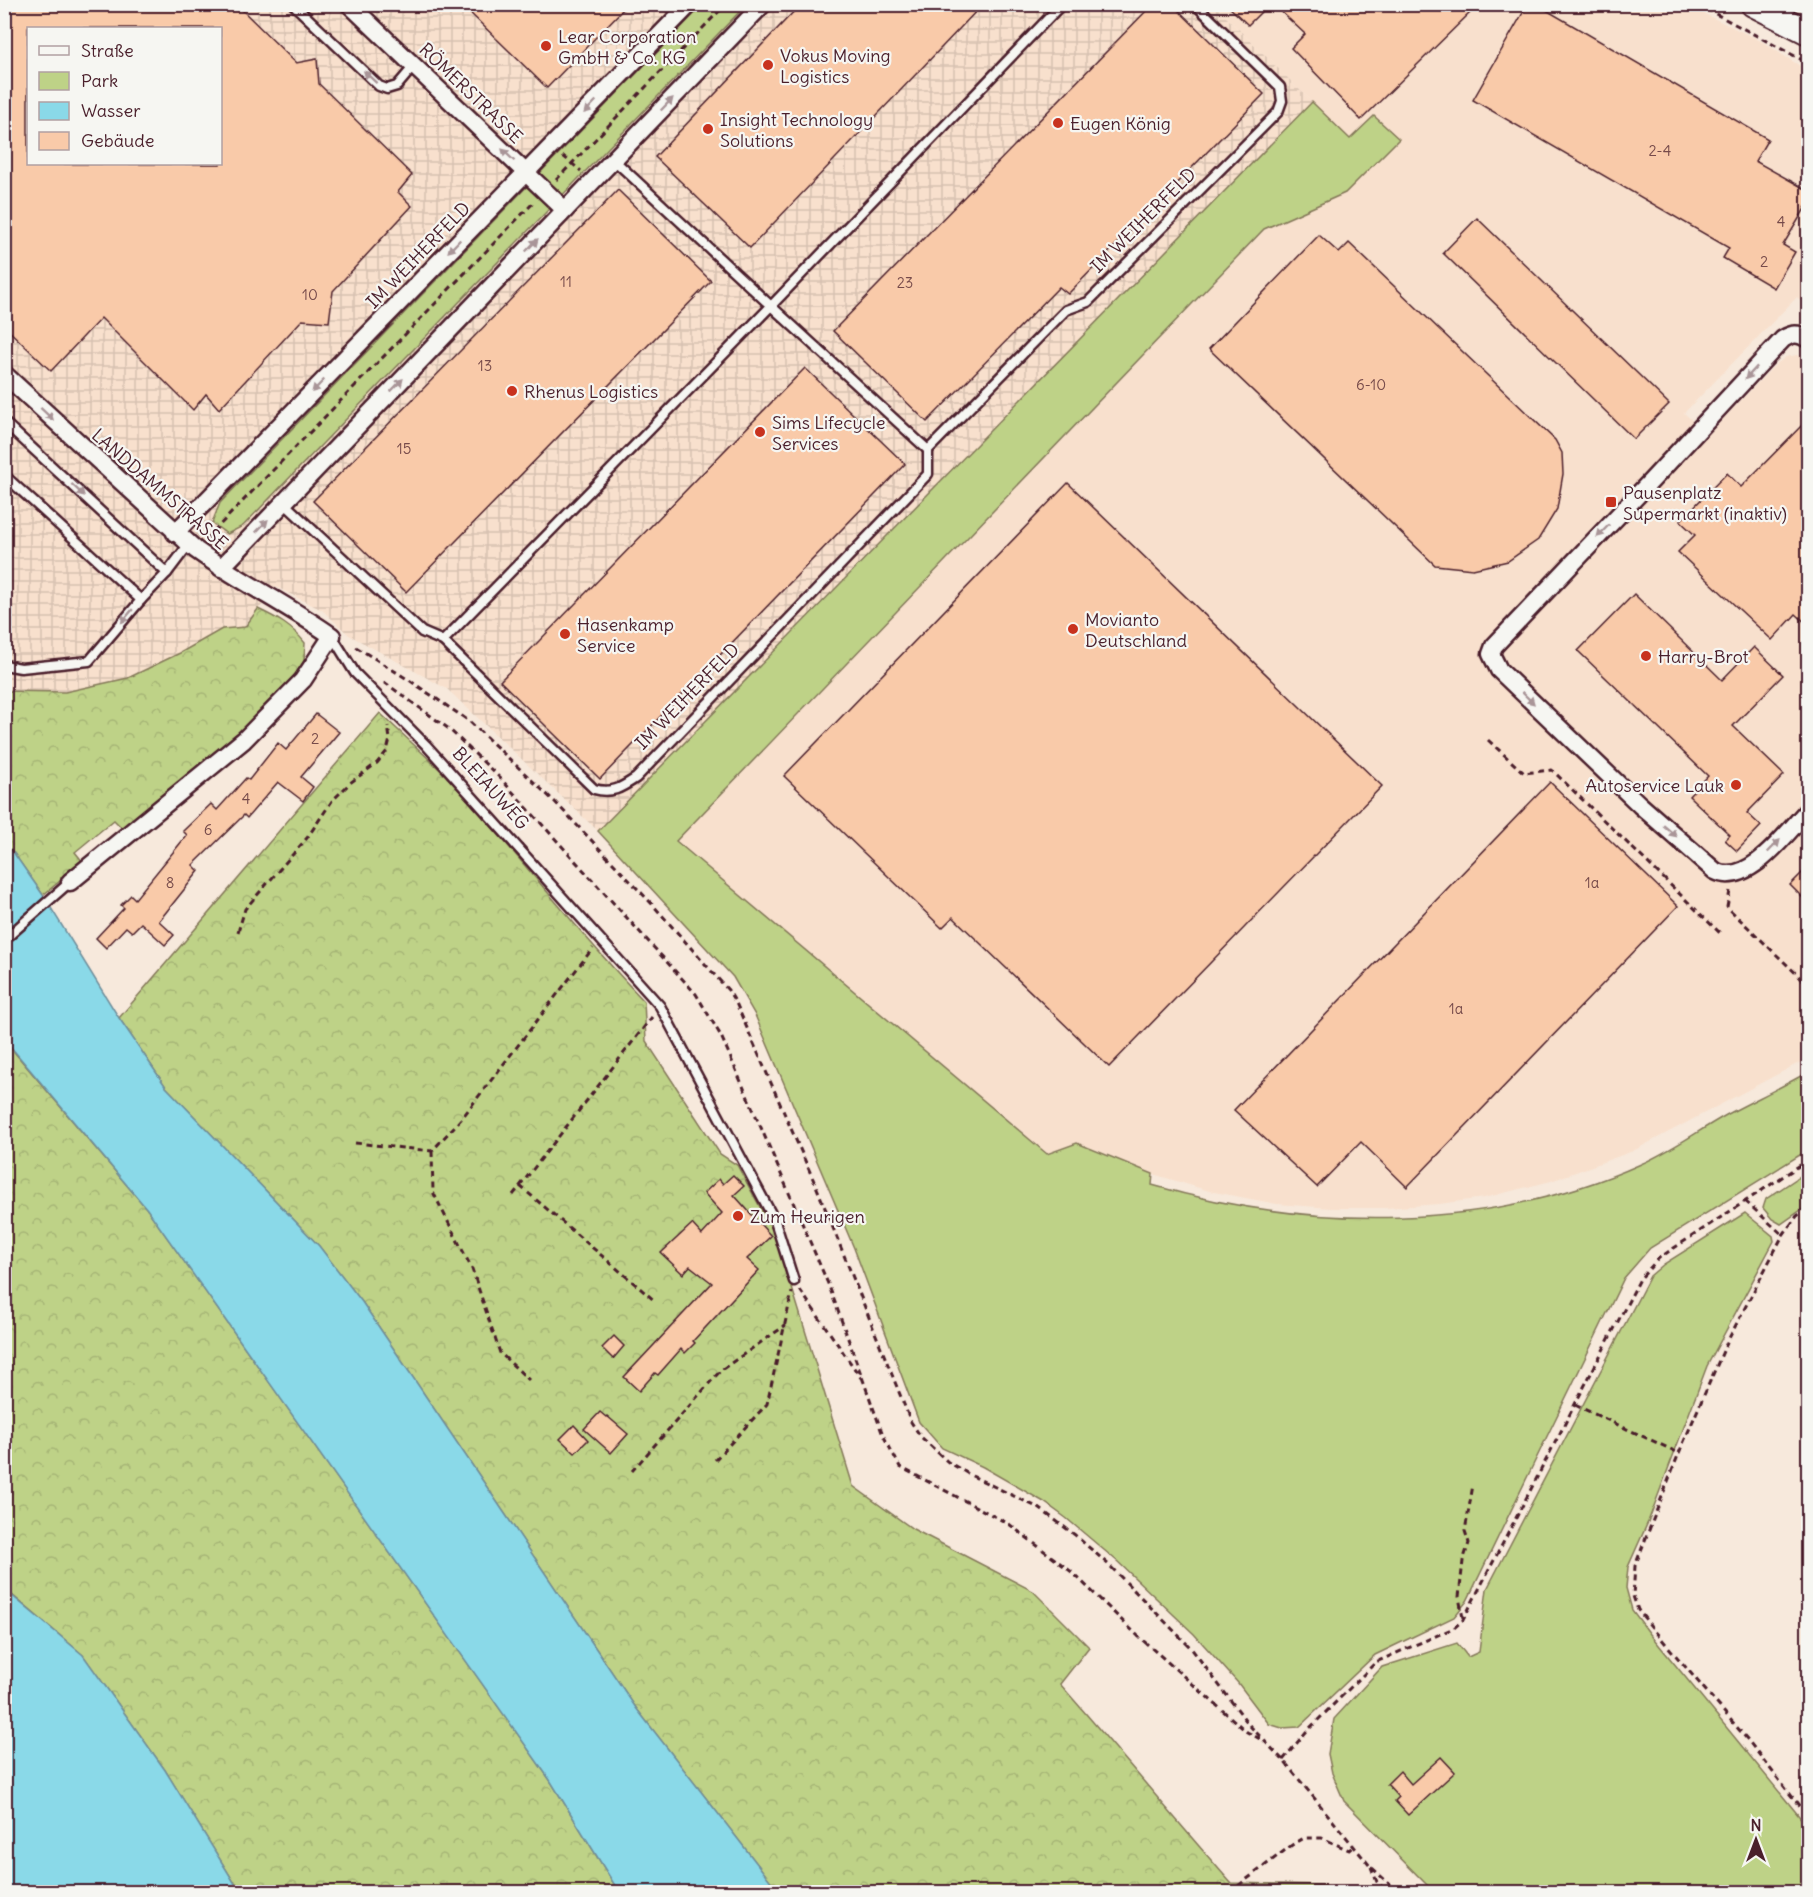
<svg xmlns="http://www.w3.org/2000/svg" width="1813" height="1897" font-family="Delius,sans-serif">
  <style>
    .built { fill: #f8e0cd }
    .industrial { fill: url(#industrial-grid); fill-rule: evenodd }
    .green { fill: #bed287; stroke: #847859; stroke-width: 1.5 }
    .forest { fill: url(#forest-crowns); stroke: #847859; stroke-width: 1.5 }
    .water { fill: #8ad9e8; stroke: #708f9c; stroke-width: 1.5 }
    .building { fill: #f9caa9; stroke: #4a1f2b; stroke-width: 1.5; fill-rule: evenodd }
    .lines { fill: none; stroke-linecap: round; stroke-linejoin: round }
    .lane-casing { stroke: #4a1f2b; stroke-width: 13 }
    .street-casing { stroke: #4a1f2b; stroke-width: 21 }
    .secondary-casing { stroke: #4a1f2b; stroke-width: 28 }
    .path { stroke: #4a1f2b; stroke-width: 3; stroke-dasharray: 6 4.5; stroke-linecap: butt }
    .lane { stroke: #f6f6f2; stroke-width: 8 }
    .street { stroke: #f6f6f2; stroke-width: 16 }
    .secondary { stroke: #f6f6f2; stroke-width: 24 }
    .oneway { fill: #a99598 }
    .poi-dot { fill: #c8321e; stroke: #f6f6f2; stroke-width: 2 }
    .labels { text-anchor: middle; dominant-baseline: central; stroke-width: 4.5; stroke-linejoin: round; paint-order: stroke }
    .number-label { font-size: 15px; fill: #764a4a }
    .poi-label { font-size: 18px; fill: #4a1f2b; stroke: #f6f6f2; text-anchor: start }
    .street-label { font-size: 18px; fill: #4a1f2b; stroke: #f6f6f2 }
  </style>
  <defs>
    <pattern id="industrial-grid" width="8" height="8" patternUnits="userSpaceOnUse" patternTransform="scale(1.5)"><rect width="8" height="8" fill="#f8e0cd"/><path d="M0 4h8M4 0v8" fill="none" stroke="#d6c0b0"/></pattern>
    <pattern id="forest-crowns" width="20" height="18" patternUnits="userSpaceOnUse" patternTransform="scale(1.5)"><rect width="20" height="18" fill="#bed287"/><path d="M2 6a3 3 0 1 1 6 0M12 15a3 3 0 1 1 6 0" fill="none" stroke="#a5b475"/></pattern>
  </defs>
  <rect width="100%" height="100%" fill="#f7e9dc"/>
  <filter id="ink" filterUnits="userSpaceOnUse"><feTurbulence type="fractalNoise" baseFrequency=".0167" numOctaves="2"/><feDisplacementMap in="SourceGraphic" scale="12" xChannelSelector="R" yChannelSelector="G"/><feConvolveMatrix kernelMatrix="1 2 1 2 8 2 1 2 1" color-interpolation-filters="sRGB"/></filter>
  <g filter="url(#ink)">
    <path class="built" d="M1214,5h472l75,36 47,30v236l-11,-10 -113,116 24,22 67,-70 11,-8 11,-2 11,3v700l-175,93 -82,30 -67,17 -45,6 -54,4h-54l-54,-4 -68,-13 -56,-17 -76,-31 -30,11 -371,-313 589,-612 80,-36 5,-53z"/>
    <path class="industrial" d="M5,5h1209l98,97 -714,729 -151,-142 -98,-54 -27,-25 -46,-23 -31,40 -23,2 -42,24 -52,25 -63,14 -60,-1zM28,28h192v136h-192z"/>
    <g class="green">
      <path d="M703,5h43l-503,521 -16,8 -15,-11 8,-20z"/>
      <path d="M1312,102l38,37 24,-23 25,23 -54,54 -81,36 -588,612 371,313 30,-11 76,31 -1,11c157,46 338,47 489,-21 30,-13 58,-34 87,-50 26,-14 54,-27 80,-42v78l-158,98 -26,30 -157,323 -13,16 -79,38 -76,72 -17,1 -13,-4 -31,-41 -44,-49 -77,-73 -51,-43 -22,-16 -61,-35 -41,-19 -23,-26 -65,-174 -99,-233 -22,-38 -135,-146z"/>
      <path d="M1808,1171v34l-27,19 -9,-5 -9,-11 3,-9z"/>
      <path d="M1745,1213l28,23 1,5 -67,125 -59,156 -20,45 -2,21 6,22 18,24 158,193v65h-374l-90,-91 -12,-28 -4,-19 6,-35 48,-52 75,-24 11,14 11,-5 8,-63 163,-313 14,-12z"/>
    </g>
    <g class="forest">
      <path d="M258,609c19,9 34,17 47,34l-1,18 -19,28 -46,50 -115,91 -10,-10 -39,32 8,10 -40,33 -30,-43 -8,-8 -1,-153 61,1 63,-14 52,-25 42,-24 23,-2z"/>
      <path d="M380,713c23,22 48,44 70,67 67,72 126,151 194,221l2,40 74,113 17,11 39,71 77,250 60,43 120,62 56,56 -29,37c58,66 113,133 171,199l93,2 9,7h-554l-143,-184 -274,-406 -43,-56 -153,-159 -47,-69z"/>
      <path d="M4,1040l143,169 403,571 69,112h-379l-75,-122 -82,-115 -78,-66z"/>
    </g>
    <g class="water">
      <path d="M4,844l9,8 30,43 76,123 47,69 153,159 43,56 274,406 143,184h-160l-69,-112 -403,-571 -142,-169z"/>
      <path d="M4,1589l79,66 82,115 75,122h-235z"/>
    </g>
    <g class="building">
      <path d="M4,4h232l60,59 21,-4 2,25 93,91 -14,17 14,14 -79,85 -4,31 -27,-2 -83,89 -13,-15 -13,16 -92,-92 -50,53 -47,-45zM28,28h192v136h-192z"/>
      <path d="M461,4h167l-81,84z"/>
      <path d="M801,4h182l-233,244 -95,-91z"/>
      <path d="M1153,4h19l92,90 -196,200 -9,-7 -132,135 -94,-91z"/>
      <path d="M1226,4h43l-21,21z"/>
      <path d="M1273,4h192l7,7 -111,109 -70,-72 14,-14z"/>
      <path d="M1528,4h8l232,135 -13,22 54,30v11l-26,43 12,7 -21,36 -51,-30 6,-10 -256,-148z"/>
      <path d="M618,190l93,91 -305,311 -93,-91z"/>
      <path d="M1477,218l192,186 -35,35 -191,-186z"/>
      <path d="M1319,235l20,18 10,-10 206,197 7,13 1,21 -6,35 -19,31 -30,21 -35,8 -38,-4 -226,-216z"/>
      <path d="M805,368l100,96 -305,315 -100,-98z"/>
      <path d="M1809,418v208l-13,-12 -24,26 -94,-88 17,-17 -15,-14 47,-48 14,14z"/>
      <path d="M1068,483l314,303 -273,281 -156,-150 -11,11 -158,-152z"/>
      <path d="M1634,594l88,86 32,-33 29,28 -50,51 51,49 -37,38 14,13 -24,25 -12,-11 5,-5 -41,-39 19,-20 -130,-125z"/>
      <path d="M316,714l23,18 -38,45 12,10 -10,14 -25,-19 -31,36 -3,-3 -51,50 6,6 -40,50 15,14 -9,10 -24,-22 -9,9 -6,-5 -20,21 -10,-10 28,-30 -3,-3 10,-10 4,4 52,-64 -4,-4 28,-27 6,6 29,-32 3,2 29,-37 8,7z"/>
      <path d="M1550,782l128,124 -271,281 -46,-45 -44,45 -83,-77z"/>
      <path d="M1809,866v38l-19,-19z"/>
      <path d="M733,1175l11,11 -10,9 37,41 -24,23 12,11 -66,71 2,2 -10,10 -4,-4 -23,26 -3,-2 -16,18 -15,-14 88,-94 -22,-17 -7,8 -22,-21 31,-29 10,11 20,-22 -18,-20 15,-14 4,5z"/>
      <path d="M614,1336l10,10 -11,13 -11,-11z"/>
      <path d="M600,1412l6,5 1,-1 21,18 -17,19 -27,-24z"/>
      <path d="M574,1425l14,15 -13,13 -15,-14z"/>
      <path d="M1441,1757l14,15 -47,43 -13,-14 4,-4 -12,-13 13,-13 11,13z"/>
    </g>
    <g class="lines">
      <g class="lane-casing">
        <g id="lane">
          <path d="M293,4l86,82 8,3 10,-3 17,-20"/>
          <path d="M614,160l157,146 157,144 138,-140 22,-8 190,-190 4,-11 -2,-14 -85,-83"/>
          <path d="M4,422l163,151"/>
          <path d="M4,475l137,125"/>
          <path d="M284,503l138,129 21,9 151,148c18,5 27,-1 42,-11l292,-304v-24"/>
          <path d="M332,636l23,37 71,72 234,261 115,215 19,60"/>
          <path d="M443,641l328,-335 291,-302"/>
          <path d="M4,665l17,3 68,-7 52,-61 26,-27 22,-29"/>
          <path d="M4,940l66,-58"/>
        </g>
      </g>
      <g class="street-casing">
        <g id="street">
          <path d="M349,4l216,206"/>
          <path d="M1808,339c-10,-6 -15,-6 -25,0l-132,142 -157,165 -3,8 8,16 141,135 75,66c33,17 73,-40 93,-61"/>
          <path d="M4,374l192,176c43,31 92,55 136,86l-29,44 -59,60 -174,142"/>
          <path d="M175,533l515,-529"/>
          <path d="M221,568l542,-564"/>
        </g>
      </g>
      <g class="secondary-casing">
        <path id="secondary" d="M1753,4l55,28"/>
      </g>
      <g class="path">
        <path d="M1697,4l111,59"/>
        <path d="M563,156l18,15"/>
        <path d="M556,180l170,-176"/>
        <path d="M206,539l328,-337"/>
        <path d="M356,647l53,33 60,41 86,81 97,102 76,86 8,13 81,185 94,234 10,15 27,25 24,14 67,32 36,27 35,31 81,82 59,78 33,34 87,106 28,26"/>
        <path d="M384,682l65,47 51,49 196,216 25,42 29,66 79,184 54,149 17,32 109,57 64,49 65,63 109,96 15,8"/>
        <path d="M1488,740l36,33 28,-3 170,165"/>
        <path d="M1730,891l-3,16 81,78"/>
        <path d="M238,932l7,-23 62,-71 25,-37 18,-18 27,-20 10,-12 3,-12 -2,-13"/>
        <path d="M355,1143l77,8 30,-33 131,-170"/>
        <path d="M432,1151l1,41 39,77 28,84 29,27"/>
        <path d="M520,1186l135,115"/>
        <path d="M513,1195l139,-178"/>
        <path d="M1745,1201l38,34"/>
        <path d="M1808,1208l-11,8 -14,19 -56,107 -48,111 -44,113 -2,30 5,14 16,20 93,109 61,78"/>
        <path d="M800,1290l61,88"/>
        <path d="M1575,1405l104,48"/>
        <path d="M715,1460l52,-56 25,-112"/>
        <path d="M632,1471l89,-101 65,-45"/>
        <path d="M1463,1618l-4,-21 4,-36 6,-18 -4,-12 8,-46"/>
        <path d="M1283,1760l23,-28 70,-70 78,-34 9,-8 177,-341 19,-21 149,-98"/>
        <path d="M1371,1867l6,15 10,10"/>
        <path d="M1230,1892l62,-47 12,-7h18l27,12 6,-5"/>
      </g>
      <use href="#lane" class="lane"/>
      <use href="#street" class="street"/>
      <use href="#secondary" class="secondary"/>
    </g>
    <defs><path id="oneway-solid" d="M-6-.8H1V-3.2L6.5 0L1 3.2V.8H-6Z" transform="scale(1.5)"/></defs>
    <g class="oneway">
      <use href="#oneway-solid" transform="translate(370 77) rotate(-137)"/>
      <use href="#oneway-solid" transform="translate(667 104) rotate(-46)"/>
      <use href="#oneway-solid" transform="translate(590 107) rotate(134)"/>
      <use href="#oneway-solid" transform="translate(508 155) rotate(-136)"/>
      <use href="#oneway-solid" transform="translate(532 245) rotate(-46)"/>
      <use href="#oneway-solid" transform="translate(454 246) rotate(134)"/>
      <use href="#oneway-solid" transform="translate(1751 373) rotate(133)"/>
      <use href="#oneway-solid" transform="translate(397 385) rotate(-46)"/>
      <use href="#oneway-solid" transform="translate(318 386) rotate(134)"/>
      <use href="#oneway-solid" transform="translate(47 414) rotate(43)"/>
      <use href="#oneway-solid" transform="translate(78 490) rotate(43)"/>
      <use href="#oneway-solid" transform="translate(262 526) rotate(-46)"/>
      <use href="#oneway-solid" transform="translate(1603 531) rotate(134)"/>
      <use href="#oneway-solid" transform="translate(127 616) rotate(130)"/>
      <use href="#oneway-solid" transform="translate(1528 698) rotate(44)"/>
      <use href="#oneway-solid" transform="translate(1670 831) rotate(41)"/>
      <use href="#oneway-solid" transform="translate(1774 846) rotate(-46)"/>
    </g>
  </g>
  <g class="poi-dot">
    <circle cx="546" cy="46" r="6"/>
    <circle cx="768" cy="65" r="6"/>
    <circle cx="1058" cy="123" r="6"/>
    <circle cx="708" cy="129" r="6"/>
    <circle cx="512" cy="391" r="6"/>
    <circle cx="760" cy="432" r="6"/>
    <rect x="1605" y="496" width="12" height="12" rx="3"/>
    <circle cx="1073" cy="629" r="6"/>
    <circle cx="565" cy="634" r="6"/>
    <circle cx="1646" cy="656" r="6"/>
    <circle cx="1736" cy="785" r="6"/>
    <circle cx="738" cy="1216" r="6"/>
  </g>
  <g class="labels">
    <g class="number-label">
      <text x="1660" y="150">2-4</text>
      <text x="1781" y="221">4</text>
      <text x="1764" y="261">2</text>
      <text x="566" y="281">11</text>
      <text x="905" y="282">23</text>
      <text x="310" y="294">10</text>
      <text x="485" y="365">13</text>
      <text x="1371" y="384">6-10</text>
      <text x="404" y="448">15</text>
      <text x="315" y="738">2</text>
      <text x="246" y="798">4</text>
      <text x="208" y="829">6</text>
      <text x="170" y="882">8</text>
      <text x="1592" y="882">1a</text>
      <text x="1456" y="1008">1a</text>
    </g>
    <g class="poi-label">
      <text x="558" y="36">Lear Corporation<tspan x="558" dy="21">GmbH &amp; Co. KG</tspan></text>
      <text x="780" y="55">Vokus Moving<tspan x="780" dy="21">Logistics</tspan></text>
      <text x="720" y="119">Insight Technology<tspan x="720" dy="21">Solutions</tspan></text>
      <text x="1070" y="123">Eugen König</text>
      <text x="524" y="391">Rhenus Logistics</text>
      <text x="772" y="422">Sims Lifecycle<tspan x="772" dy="21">Services</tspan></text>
      <text x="1623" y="492">Pausenplatz<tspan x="1623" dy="21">Supermarkt (inaktiv)</tspan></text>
      <text x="1085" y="619">Movianto<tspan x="1085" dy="21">Deutschland</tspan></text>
      <text x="577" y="624">Hasenkamp<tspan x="577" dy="21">Service</tspan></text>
      <text x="1658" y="656">Harry-Brot</text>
      <text x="1724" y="785" text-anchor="end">Autoservice Lauk</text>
      <text x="750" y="1216">Zum Heurigen</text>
    </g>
    <g class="street-label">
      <text transform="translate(471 93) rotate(44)">RÖMERSTRASSE</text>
      <text transform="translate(1143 220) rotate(-45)">IM WEIHERFELD</text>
      <text transform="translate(418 255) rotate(-46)">IM WEIHERFELD</text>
      <text transform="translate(160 489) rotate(41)">LANDDAMMSTRASSE</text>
      <text transform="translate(687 696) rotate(-46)">IM WEIHERFELD</text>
      <text transform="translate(491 788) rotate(48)">BLEIAUWEG</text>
    </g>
  </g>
  <rect width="1813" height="1897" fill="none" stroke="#f6f6f2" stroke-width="24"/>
  <rect x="12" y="12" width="1789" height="1873" fill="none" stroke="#4a1f2b" stroke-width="2" filter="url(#ink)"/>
  <rect x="27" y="27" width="195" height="138" fill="#f6f6f2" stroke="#b1a0a2" stroke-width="1.5"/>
  <rect x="39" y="46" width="30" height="9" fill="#f6f6f2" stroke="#b1a0a2" stroke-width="1.5"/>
  <text x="81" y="57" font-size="18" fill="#4a1f2b">Straße</text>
  <rect x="39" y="72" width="30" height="18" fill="#bed287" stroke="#b1a0a2" stroke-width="1.5"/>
  <text x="81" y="87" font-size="18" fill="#4a1f2b">Park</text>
  <rect x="39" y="102" width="30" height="18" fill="#8ad9e8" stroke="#b1a0a2" stroke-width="1.5"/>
  <text x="81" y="117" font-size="18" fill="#4a1f2b">Wasser</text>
  <rect x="39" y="132" width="30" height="18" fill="#f9caa9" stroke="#b1a0a2" stroke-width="1.5"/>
  <text x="81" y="147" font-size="18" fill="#4a1f2b">Gebäude</text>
  <g transform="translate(1756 1840)" stroke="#f6f6f2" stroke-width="4.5" paint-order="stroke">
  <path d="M0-4.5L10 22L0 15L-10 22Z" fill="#4a1f2b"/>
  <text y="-9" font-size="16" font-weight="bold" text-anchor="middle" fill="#4a1f2b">N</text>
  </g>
</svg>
